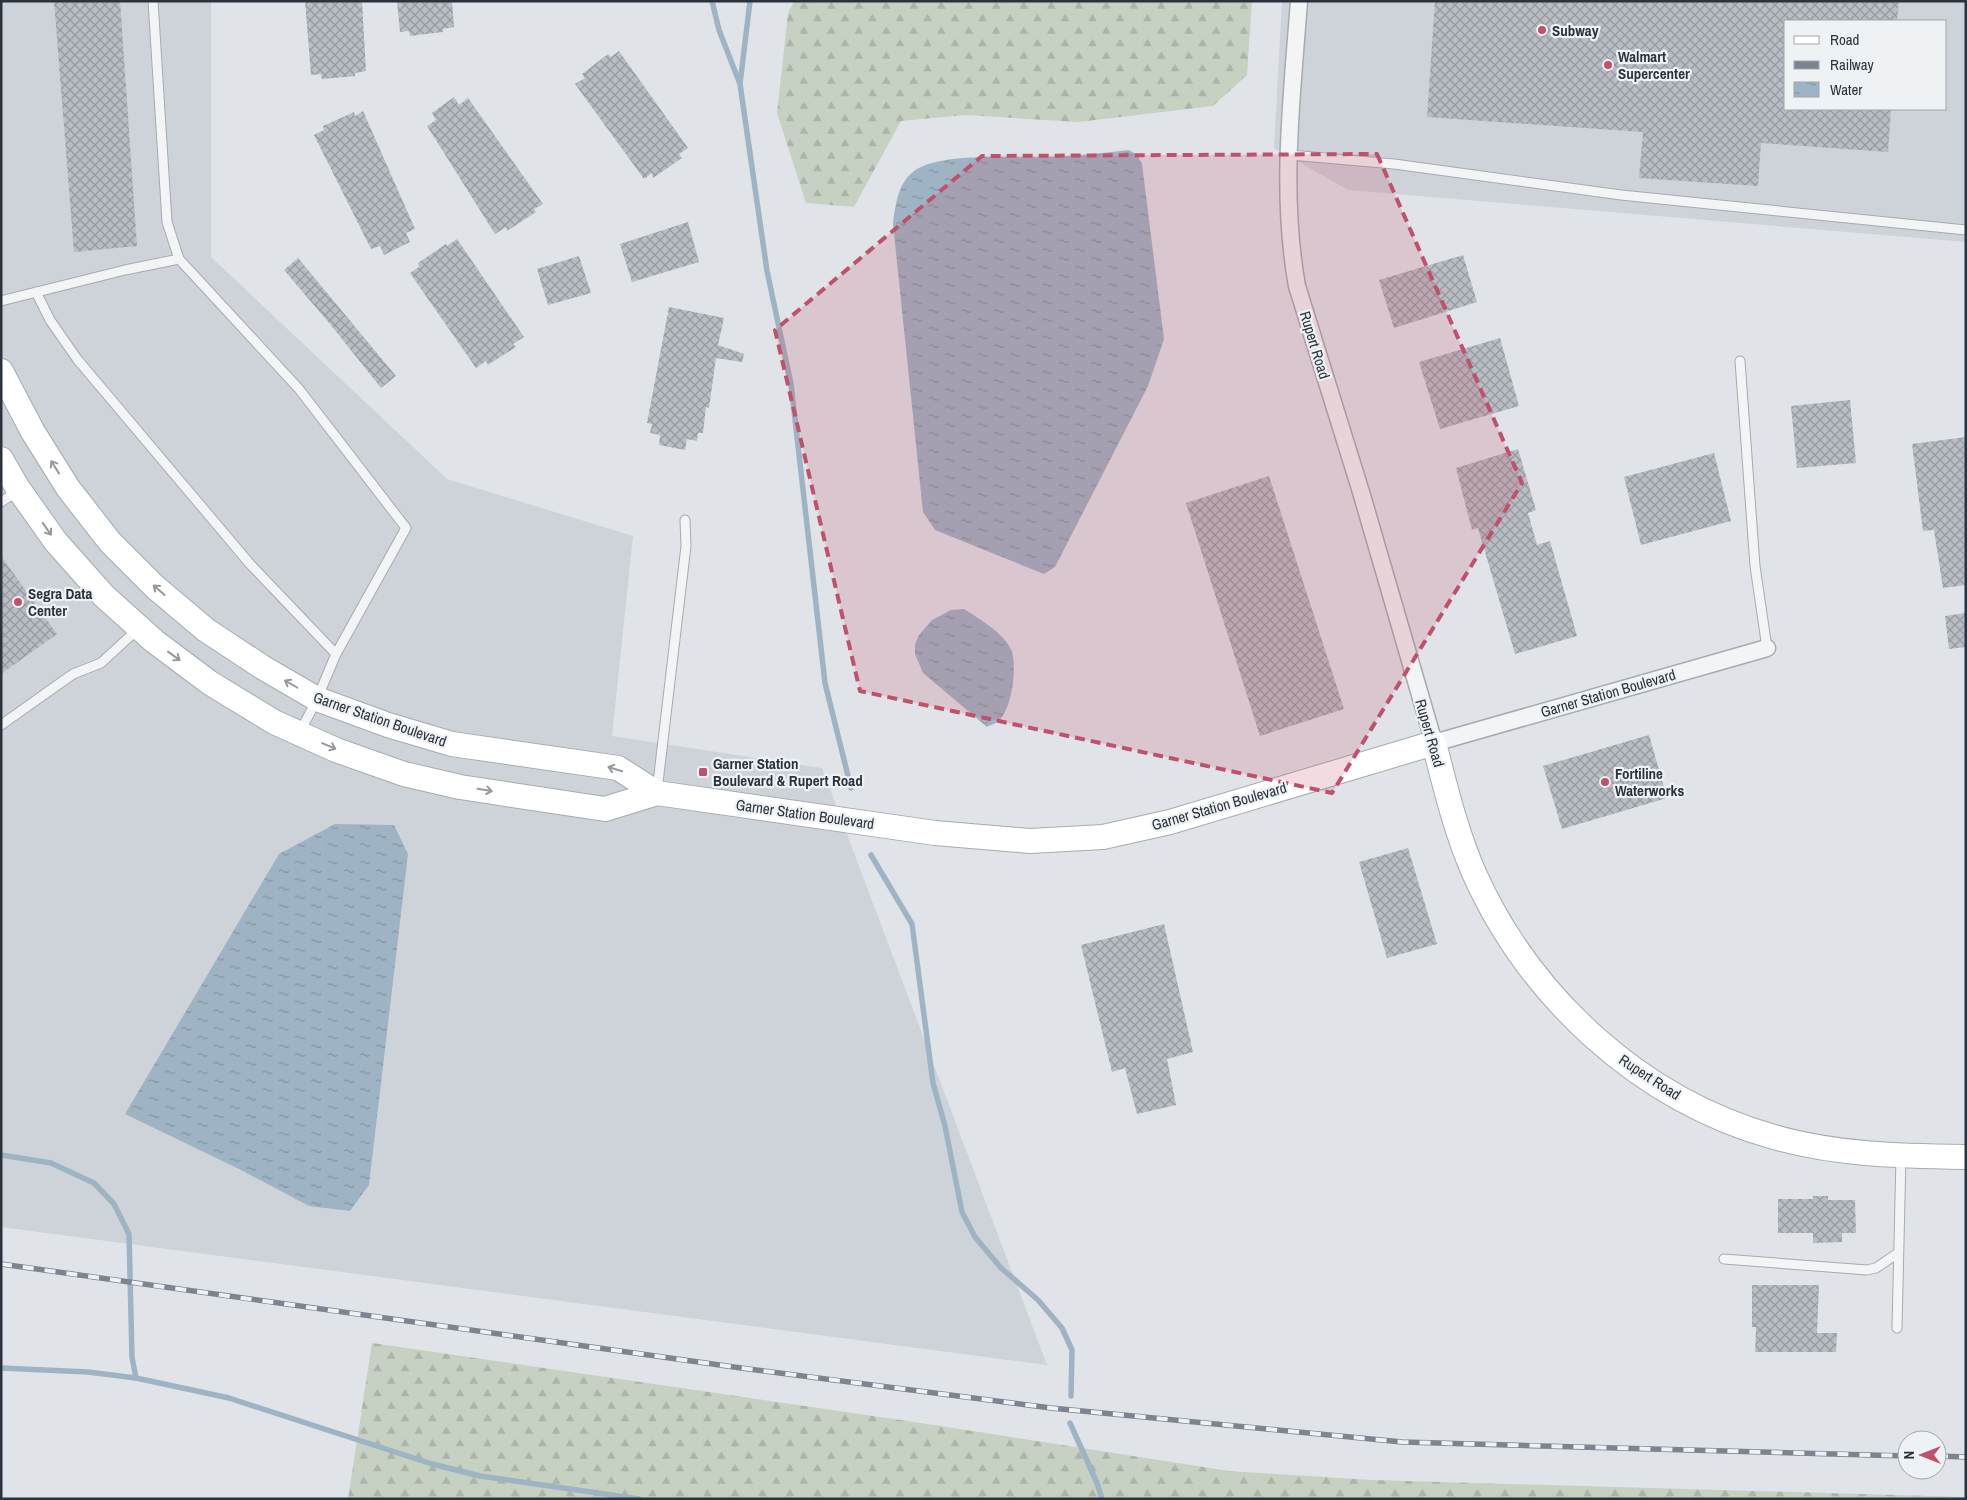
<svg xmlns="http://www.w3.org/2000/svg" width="1967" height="1500" font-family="'Archivo Narrow',sans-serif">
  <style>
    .built { fill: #ced3d9; fill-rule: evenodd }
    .forest { fill: url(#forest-firs) }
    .water { fill: url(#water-ripples) }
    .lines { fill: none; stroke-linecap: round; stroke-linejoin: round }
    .stream { stroke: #9eb4c4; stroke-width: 5.5 }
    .building { fill: url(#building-cross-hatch) }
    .lane-casing { stroke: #a6abb1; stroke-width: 11 }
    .street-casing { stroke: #a6abb1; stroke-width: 19 }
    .secondary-casing { stroke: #a6abb1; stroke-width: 26 }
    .lane { stroke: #f2f4f6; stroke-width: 9 }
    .street { stroke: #f2f4f6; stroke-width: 16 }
    .secondary { stroke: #fff; stroke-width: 24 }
    .rail-casing { stroke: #7b8490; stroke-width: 5.5 }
    .rail { stroke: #eff2f5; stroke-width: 4; stroke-dasharray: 11; stroke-linecap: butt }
    .oneway { stroke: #94999e }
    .marked { fill: #c1516a; fill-opacity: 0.2; stroke: #c1516a; stroke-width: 4; stroke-dasharray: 10 6; stroke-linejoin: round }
    .poi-dot { fill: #c1516a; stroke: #eff2f5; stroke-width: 2 }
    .labels { text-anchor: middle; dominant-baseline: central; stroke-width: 4.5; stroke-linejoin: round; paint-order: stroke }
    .poi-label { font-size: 15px; font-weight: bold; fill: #2a333d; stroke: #eff2f5; text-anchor: start }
    .street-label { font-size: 15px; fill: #2a333d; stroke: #eff2f5 }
  </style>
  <defs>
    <pattern id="forest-firs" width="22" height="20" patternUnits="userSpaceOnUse" patternTransform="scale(1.25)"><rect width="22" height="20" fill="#c7d1c2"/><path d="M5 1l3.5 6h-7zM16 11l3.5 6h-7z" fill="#abb4a8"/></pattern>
    <pattern id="water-ripples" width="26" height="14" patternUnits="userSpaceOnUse" patternTransform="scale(1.25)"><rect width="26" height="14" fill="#9eb4c4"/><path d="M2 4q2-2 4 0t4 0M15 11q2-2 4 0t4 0" fill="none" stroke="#8193a0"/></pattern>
    <pattern id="building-cross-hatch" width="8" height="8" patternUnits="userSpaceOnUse" patternTransform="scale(1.25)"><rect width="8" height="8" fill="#b8bdc4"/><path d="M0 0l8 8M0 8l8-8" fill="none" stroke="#969aa0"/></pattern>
  </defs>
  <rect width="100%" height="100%" fill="#e0e4e8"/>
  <g class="built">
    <path d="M1,1h210v256l236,222 186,57 -21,200 210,32 225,597 -1046,-138z"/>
    <path d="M1282,1h684v241l-618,-52 -74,-42zM1786,21h160v88h-160z"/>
  </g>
  <g class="forest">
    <path d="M794,1h458l-5,74 -34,31 -135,16 -113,-7 -64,6 -47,86 -48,-4 -29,-90 11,-100z"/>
    <path d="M372,1343l549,80 308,48 143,9 594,17v2h-1618z"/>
  </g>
  <g class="water">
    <path d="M1129,150l8,5 5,9 22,175 -16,47 -93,181 -11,7 -109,-44 -12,-18 -30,-288c2,-17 5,-41 20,-52 26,-21 101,-13 136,-15 27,-1 54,-4 80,-7z"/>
    <path d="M964,609c14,9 43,26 48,43 5,16 0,60 -15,70 -2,2 -7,3 -10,5l-64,-54 -8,-19v-10l4,-9 13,-15 19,-10z"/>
    <path d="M335,824l59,1 14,29 -39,331 -19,26 -41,-5 -66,-35 -118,-57 154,-260z"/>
  </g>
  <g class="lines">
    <g class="stream">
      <path d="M712,1l7,29 21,54 27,187 24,113 34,299 26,105"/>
      <path d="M740,84l10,-83"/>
      <path d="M871,855l41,69 21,159 12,43 17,86 13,25 26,31 37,32 24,28 10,22 -1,46"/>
      <path d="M1,1155l50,8 43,20 20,21 15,30 3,123 4,21"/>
      <path d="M1,1368l87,4 48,6 93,20 203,66 48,12 159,23"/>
      <path d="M1070,1423l27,60 5,16"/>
    </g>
  </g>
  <g class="building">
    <path d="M54,1h66l17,245 -63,6z"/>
    <path d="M305,1h57l4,70 -11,2v3l-33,3 -1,-5 -10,1z"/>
    <path d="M397,1h55l2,26 -11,2v3l-33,4 -1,-5 -9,1z"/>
    <path d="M1435,1h464l-2,20h-111v88h105l-3,43 -127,-9 -3,43 -119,-8 4,-46 -216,-15z"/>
    <path d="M619,51l69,97 -9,6 3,4 -29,20 -1,-5 -8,6 -69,-95 10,-6 -3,-4 26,-20 3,3z"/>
    <path d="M454,97l5,8 9,-7 75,106 -9,5 2,3 -29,19 -1,-4 -11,7 -68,-108 9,-6 -4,-7z"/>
    <path d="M363,111l52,118 -9,4 4,9 -26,13 -4,-9 -9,3 -57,-114 10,-5 -1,-4 31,-14 1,4z"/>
    <path d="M688,222l11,40 -67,20 -12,-38z"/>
    <path d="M457,239l67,98 -11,7 3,3 -28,18 -2,-4 -10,7 -66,-95 9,-6 -1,-4 28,-19 1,2z"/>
    <path d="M1463,255l14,47 -83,26 -15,-48z"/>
    <path d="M579,256l12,37 -43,12 -11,-36z"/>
    <path d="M298,258l98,118 -15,12 -51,-64 -46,-54z"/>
    <path d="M669,307l55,11 -6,27 26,9 -2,8 -26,-4 -7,50 -3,-1 -3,26h-5l-1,8 -10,-2 -2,11 -26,-5 1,-10 -10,-2 2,-9 -5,-1z"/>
    <path d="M1500,338l19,68 -79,23 -21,-67z"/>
    <path d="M1850,400l6,63 -59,5 -6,-62z"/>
    <path d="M1966,437v148l-23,3 -9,-58 -11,1 -11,-87z"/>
    <path d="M1518,449l18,61 -8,3 9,32 13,-4 27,95 -62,18 -37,-126 -6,2 -16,-62z"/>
    <path d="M1714,453l17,68 -90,24 -17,-68z"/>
    <path d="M1269,476l75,233 -84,27 -74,-233z"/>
    <path d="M1,556l56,78 -56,40z"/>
    <path d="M1966,613v34l-17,2 -4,-33z"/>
    <path d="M1649,735l18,63 -105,31 -19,-63z"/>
    <path d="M1408,848l29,96 -50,14 -28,-96z"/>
    <path d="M1164,924l29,128 -26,7 9,46 -39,9 -12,-46 -13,4 -31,-127z"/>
    <path d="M1813,1196h15v4h27l1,33h-14v9l-29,1v-10h-35v-34h35z"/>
    <path d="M1752,1285h67l-2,48h20l-1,19h-81l1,-25h-4z"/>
  </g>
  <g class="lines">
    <g class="lane-casing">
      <g id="lane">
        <path d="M1290,155l104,9 227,31 345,35"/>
        <path d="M179,259l120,130 107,139 -70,126 -19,45 -18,35"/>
        <path d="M36,292l14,28 27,39 173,205 86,90"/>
        <path d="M1,301l124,-31 54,-11 -12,-37 -14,-221"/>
        <path d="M1740,361l15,205 12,82"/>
        <path d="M1,502l17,-11"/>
        <path d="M1,725l72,-51 28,-11 38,-35"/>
        <path d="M657,791l29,-245 -1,-26"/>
        <path d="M1724,1259l143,11 9,-2 22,-15"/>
        <path d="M1897,1328l4,-172"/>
      </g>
    </g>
    <g class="street-casing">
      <path id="street" d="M1299,1c-7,95 -19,191 -2,285l64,206 73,251 333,-95"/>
    </g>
    <g class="secondary-casing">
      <g id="secondary">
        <path d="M1,371l32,61 35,56 42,54 45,45 51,43 56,37 55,32 71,26 64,19 166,24 39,25"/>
        <path d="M1,459l16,28 39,55 48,54 50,45 56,42 64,39 62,28 68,24 56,13 145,22 52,-16 278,40 95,8 73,-4 67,-15 264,-79c11,43 22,89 40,130 56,125 167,227 300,264 62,18 128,19 192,20"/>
      </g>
    </g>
    <use href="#lane" class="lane"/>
    <use href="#street" class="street"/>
    <use href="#secondary" class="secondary"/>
    <g class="rail-casing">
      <g id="rail">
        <path d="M1,1264l740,104 310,40 351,34 505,14"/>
        <path d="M1937,1456l29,1"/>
      </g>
    </g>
    <use href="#rail" class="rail"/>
  </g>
  <defs><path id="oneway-shaft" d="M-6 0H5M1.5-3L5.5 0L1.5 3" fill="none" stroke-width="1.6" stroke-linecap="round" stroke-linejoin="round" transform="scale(1.25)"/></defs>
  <g class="oneway">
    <use href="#oneway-shaft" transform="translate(55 467) rotate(-122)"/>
    <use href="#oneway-shaft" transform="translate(47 529) rotate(55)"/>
    <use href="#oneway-shaft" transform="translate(159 590) rotate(-139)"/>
    <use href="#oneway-shaft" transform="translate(174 656) rotate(36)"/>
    <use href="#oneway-shaft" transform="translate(291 684) rotate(-150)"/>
    <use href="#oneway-shaft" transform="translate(329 746) rotate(23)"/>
    <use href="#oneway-shaft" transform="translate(615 769) rotate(-163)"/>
    <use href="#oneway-shaft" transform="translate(485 790) rotate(9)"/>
  </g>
  <path class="marked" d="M1377,154l145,329 -190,310 -472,-102 -85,-361 207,-174z"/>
  <g class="poi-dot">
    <circle cx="1542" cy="30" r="5"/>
    <circle cx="1608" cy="65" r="5"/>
    <circle cx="18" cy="602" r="5"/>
    <rect x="698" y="767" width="10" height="10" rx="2.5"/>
    <circle cx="1605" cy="782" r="5"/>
  </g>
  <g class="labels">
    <g class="poi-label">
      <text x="1552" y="30">Subway</text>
      <text x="1618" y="56">Walmart<tspan x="1618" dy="17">Supercenter</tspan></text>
      <text x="28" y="593">Segra Data<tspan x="28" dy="17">Center</tspan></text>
      <text x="713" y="763">Garner Station<tspan x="713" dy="17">Boulevard &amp; Rupert Road</tspan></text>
      <text x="1615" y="773">Fortiline<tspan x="1615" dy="17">Waterworks</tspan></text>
    </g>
    <g class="street-label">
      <text transform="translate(1315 345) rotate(73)">Rupert Road</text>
      <text transform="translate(1608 693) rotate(-16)">Garner Station Boulevard</text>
      <text transform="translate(380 719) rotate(19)">Garner Station Boulevard</text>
      <text transform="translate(1430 733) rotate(74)">Rupert Road</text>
      <text transform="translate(1219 806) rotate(-16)">Garner Station Boulevard</text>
      <text transform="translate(805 814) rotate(8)">Garner Station Boulevard</text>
      <text transform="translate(1650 1077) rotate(33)">Rupert Road</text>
    </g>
  </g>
  <rect width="1967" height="1500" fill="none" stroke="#2a333d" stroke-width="5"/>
  <rect x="1784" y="20" width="162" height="90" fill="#eff2f5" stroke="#a0a6ab"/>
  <rect x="1794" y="36" width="25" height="8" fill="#ffffff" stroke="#a0a6ab"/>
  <text x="1830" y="45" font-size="15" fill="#2a333d">Road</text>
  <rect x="1794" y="61" width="25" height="8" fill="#7b8490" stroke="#a0a6ab"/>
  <text x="1830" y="70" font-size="15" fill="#2a333d">Railway</text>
  <rect x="1794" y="82" width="25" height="15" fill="url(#water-ripples)" stroke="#a0a6ab"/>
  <text x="1830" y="95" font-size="15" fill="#2a333d">Water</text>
  <g transform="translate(1922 1455) rotate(270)"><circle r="24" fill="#eff2f5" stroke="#a0a6ab"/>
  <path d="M0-4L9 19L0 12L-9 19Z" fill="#c1516a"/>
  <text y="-8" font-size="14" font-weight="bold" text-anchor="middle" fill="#2a333d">N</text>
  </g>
</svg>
